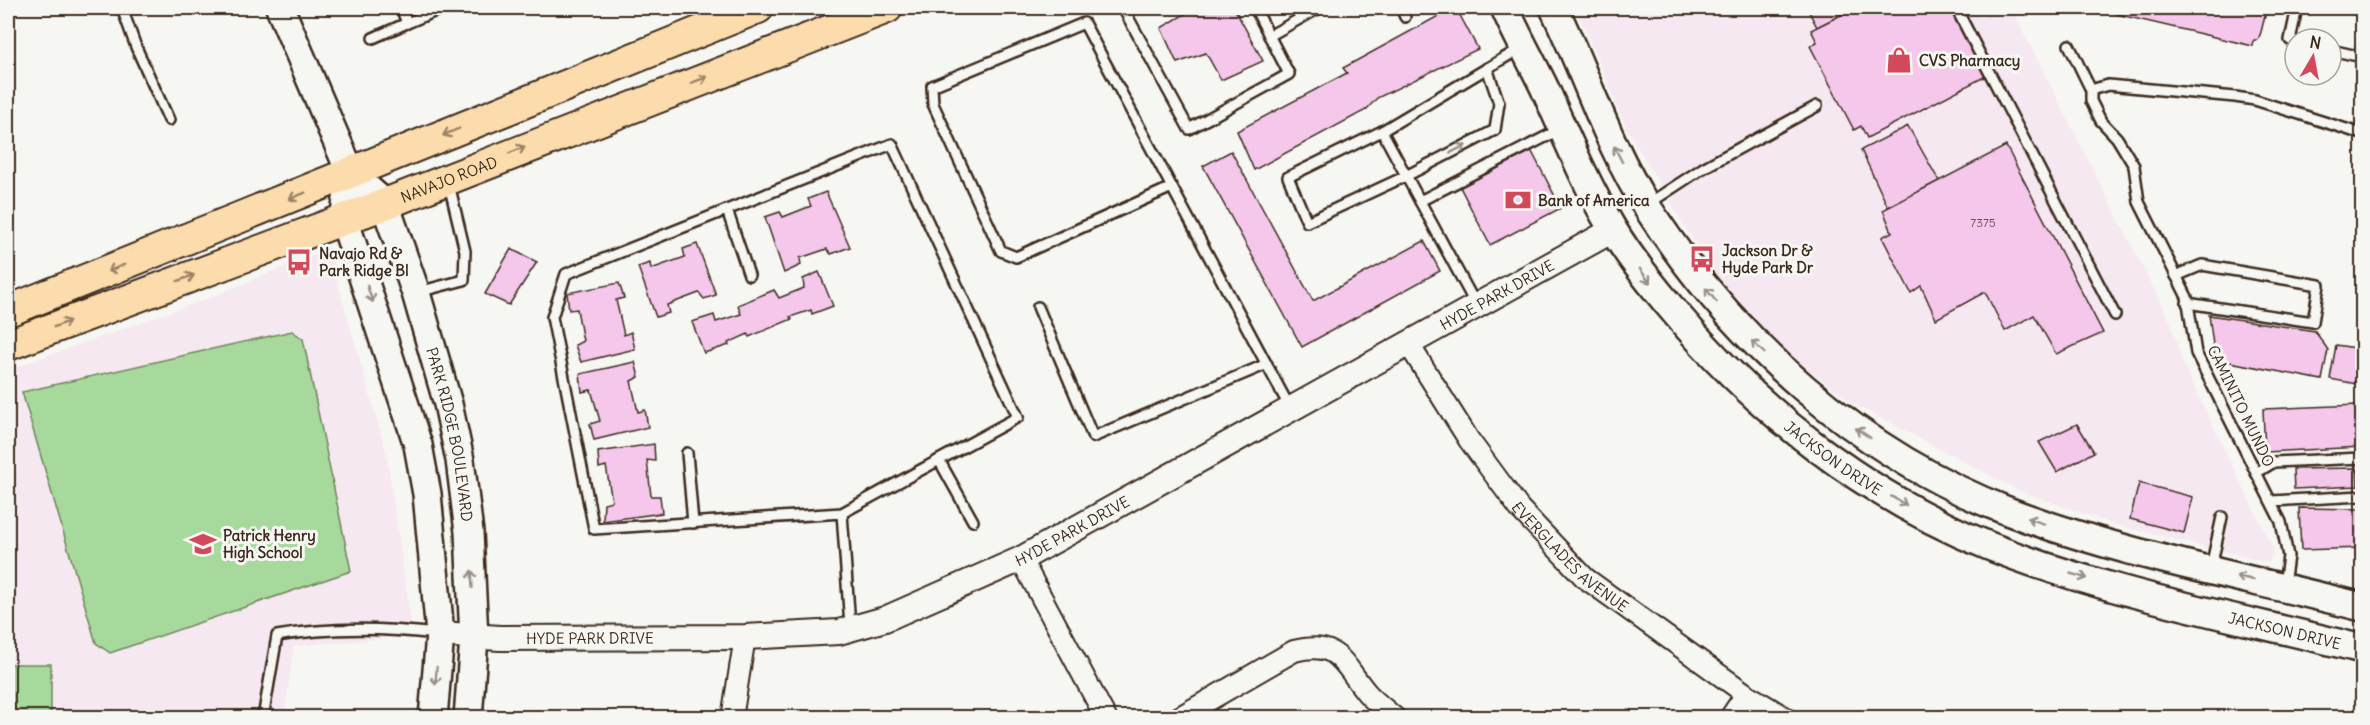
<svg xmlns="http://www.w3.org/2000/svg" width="2370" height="725" font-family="Delius,sans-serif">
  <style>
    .built { fill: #f5e8f0 }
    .green { fill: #a6d99b; stroke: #70825c; stroke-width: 1.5 }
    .building { fill: #f4c7eb; stroke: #3b2a1e; stroke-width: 1.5 }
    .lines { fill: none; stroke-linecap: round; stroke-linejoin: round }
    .service-casing { stroke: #3b2a1e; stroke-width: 14 }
    .minor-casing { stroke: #3b2a1e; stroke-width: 24 }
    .tertiary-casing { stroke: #3b2a1e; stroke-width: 28 }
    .secondary-casing { stroke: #3b2a1e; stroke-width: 32 }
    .primary-casing { stroke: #3b2a1e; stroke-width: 34 }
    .service { stroke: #f6f6f2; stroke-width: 9 }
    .minor { stroke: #f6f6f2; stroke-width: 20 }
    .tertiary { stroke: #f6f6f2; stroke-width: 24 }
    .secondary { stroke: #f6f6f2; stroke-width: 27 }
    .primary { stroke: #fcdcac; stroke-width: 30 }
    .oneway { stroke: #9c8365 }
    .oneway2 { stroke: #989088 }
    .labels { text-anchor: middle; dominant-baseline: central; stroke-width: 6; stroke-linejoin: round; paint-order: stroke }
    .number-label { font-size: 12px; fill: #695151 }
    .poi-label { font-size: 15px; font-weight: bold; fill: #3b2a1e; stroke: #f6f6f2; text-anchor: start }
    .street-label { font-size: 15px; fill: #3b2a1e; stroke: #f6f6f2 }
  </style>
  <rect width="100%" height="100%" fill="#f6f6f2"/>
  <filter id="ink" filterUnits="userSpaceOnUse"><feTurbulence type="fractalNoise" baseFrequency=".0167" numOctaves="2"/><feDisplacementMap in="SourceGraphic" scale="12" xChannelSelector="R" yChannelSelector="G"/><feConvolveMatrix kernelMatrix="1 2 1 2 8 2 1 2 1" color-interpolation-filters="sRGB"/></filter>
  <g filter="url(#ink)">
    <g class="built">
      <path d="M1576,8h399l6,10 16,-10h14l159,313 12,41 91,187 -4,14 -156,-39 -95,-34 -164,-86 -76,-58 -66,-77 -32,-50 -54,-92z"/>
      <path d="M328,249l58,202 27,185 -119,10 -10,71h-276v-347l196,-70z"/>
    </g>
    <g class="green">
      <path d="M292,331l11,8 48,232 -241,82 -14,-10 -74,-251z"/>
      <rect x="8" y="664" width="43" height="53"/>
    </g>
    <g class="building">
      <path d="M1182,8h52l29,53 -42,19 -15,-27 -29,10 -16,-35 24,-14z"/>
      <path d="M1453,8h3l22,41 -101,49 -11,12 -112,60 -17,-39 110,-58 -4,-5z"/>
      <path d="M1807,8h48l-38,19z"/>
      <path d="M1855,8h97l36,67 -121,63 -6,-12 -7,4 -44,-84 7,-4 -6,-12z"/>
      <path d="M2118,8h79l15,3 1,-3h54l-6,24 -3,8h-4l-1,6 -137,-32z"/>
      <path d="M1908,126l31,55 -51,26 -27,-57z"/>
      <path d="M2006,146l97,187 -47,21 -22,-39 -29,16 -20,-39 -49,27 -15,-33 -10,7 -29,-56 10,-5 -9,-22z"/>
      <path d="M1531,150l30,58 -71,37 -30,-58z"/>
      <path d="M1231,151l82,150 111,-60 16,30 -138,76 -99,-181z"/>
      <path d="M826,192l24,55 -19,7 -4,-5 -27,9 1,7 -17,8 -19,-56 15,-5 3,5 28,-11 -3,-7z"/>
      <path d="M697,244l19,51 -12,4 -5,-6 -32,12 2,8 -13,4 -18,-50 12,-4 1,6 34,-12 -2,-8z"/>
      <path d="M511,249l26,13 -28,43 -24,-11z"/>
      <path d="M819,272l14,34 -21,8 -1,-4 -21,7 2,2 -43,18 -1,-3 -20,9 1,2 -25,8 -12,-31 22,-7 2,7 25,-8 -3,-9 36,-15 5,8 25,-10 -1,-9z"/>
      <path d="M619,283l5,15 -8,2 8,35 7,-3 4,17 -54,13 -6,-17 8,-4 -6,-32 -8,1 -2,-17z"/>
      <path d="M2209,315l106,16 13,19 -6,30 -107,-21z"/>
      <path d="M2336,345l26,4v36l-32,-6z"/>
      <path d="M635,362l4,15 -8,4 7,31 7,-2 3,17 -54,13 -4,-16 10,-3 -9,-31 -9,2 -2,-18z"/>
      <path d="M2359,405l3,42 -97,5 -2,-43z"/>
      <path d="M2077,424l17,28 -37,20 -18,-30z"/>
      <path d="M654,444l1,17 -8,-1 4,36h9l2,17 -59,8 1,-18 8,-2 -6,-35 -7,2 -1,-16z"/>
      <path d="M2357,468l1,18 -64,3 -1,-20z"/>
      <path d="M2139,483l54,14 -9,36 -54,-14z"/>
      <path d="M2299,508l63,1v39l-61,2z"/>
    </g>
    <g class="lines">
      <g class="service-casing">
        <g id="service">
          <path d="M122,8l14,39 33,73"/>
          <path d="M1123,8l66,121 100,-55 -34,-66"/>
          <path d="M1401,8l4,9"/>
          <path d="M1956,8l159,307"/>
          <path d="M407,23l36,-15"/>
          <path d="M1269,36l50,-28"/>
          <path d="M373,38l34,-15 -6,-15"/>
          <path d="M2295,41l-5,-1 7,-32"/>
          <path d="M2069,45l22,45v11l10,20 16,17 17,28 5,36 48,95 9,56 85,169 7,34 -4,29"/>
          <path d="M2331,50l31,7"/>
          <path d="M2091,90l17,-5 127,12 20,3 107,34"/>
          <path d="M1382,131l139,-83"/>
          <path d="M1172,187l-156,70 -15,-6 -68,-147 -1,-18 152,-63 206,385"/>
          <path d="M1420,201l141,-72"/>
          <path d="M1648,204l55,-36 114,-62"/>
          <path d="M727,210l22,65"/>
          <path d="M2176,276l26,-11 117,20 -6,37 -126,-19"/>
          <path d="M418,292l46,-12 1,-29 -16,-67"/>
          <path d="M1476,305l-94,-174 -94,46 19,45 99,-46 89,-46 4,-27 -12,-35"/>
          <path d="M1038,307l55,130 174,-73"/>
          <path d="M687,453l6,70"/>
          <path d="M939,460l34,61"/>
          <path d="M2256,473l18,-11 88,-4v9"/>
          <path d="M2271,501l91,-5"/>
          <path d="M842,513l-248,16 -42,-212 14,-43 326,-130 126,273 -176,96 8,113"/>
          <path d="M2211,567l11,-50"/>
          <path d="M263,718l14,-82c51,-9 109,-8 160,-2"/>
        </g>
      </g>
      <g class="minor-casing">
        <g id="minor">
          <path id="s1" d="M1408,343l61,97 50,68 66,70 161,116 40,24"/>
          <path d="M1021,559l85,159"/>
          <path d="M732,718l13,-81"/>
          <path d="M1178,718l116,-67c45,-11 48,12 73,42 8,9 19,17 28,25"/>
          <path d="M1730,718l16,-24"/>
        </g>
      </g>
      <g class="tertiary-casing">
        <g id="tertiary">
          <path id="s2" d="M440,634l60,4 245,-1 94,-5 46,-13 136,-60 592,-329"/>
        </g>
      </g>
      <g class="secondary-casing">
        <g id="secondary">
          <path id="s3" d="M280,8l71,166 34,30 31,89 32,111 12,56 9,72 5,106 -6,80"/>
          <path id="s4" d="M1505,8c12,28 27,54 40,81 21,47 41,95 67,139 17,29 39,56 61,82 85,102 193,186 316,236 117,47 251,72 373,103"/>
          <path d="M1554,8c32,66 53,136 93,199 86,134 213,248 363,305 114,43 235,65 352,95"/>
          <path d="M351,174l-7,45 74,226 9,49 13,140 -7,84"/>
        </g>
      </g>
      <g class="primary-casing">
        <g id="primary">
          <path d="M8,311l750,-303"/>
          <path id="s5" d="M8,345l377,-141 502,-196"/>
        </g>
      </g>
      <use href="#service" class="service"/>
      <use href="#minor" class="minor"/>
      <use href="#tertiary" class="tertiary"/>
      <use href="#secondary" class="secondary"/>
      <use href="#primary" class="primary"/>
    </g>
    <defs><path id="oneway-shaft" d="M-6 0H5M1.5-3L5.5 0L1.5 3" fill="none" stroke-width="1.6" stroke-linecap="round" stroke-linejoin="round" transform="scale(1.5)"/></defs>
    <g class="oneway">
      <use href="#oneway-shaft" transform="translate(699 80) rotate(-21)"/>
      <use href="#oneway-shaft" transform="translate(451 132) rotate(157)"/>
      <use href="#oneway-shaft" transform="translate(517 150) rotate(-22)"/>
      <use href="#oneway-shaft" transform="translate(297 196) rotate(158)"/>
      <use href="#oneway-shaft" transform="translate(116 268) rotate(158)"/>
      <use href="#oneway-shaft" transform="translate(186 278) rotate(-20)"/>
      <use href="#oneway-shaft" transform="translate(62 324) rotate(-21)"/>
    </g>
    <g class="oneway2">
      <use href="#oneway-shaft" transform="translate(1458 149) rotate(-27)"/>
      <use href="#oneway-shaft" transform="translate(1618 154) rotate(-117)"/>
      <use href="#oneway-shaft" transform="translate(1645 276) rotate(54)"/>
      <use href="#oneway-shaft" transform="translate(370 294) rotate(71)"/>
      <use href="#oneway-shaft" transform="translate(1711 295) rotate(-129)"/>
      <use href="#oneway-shaft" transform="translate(1758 347) rotate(-136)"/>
      <use href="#oneway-shaft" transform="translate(1863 433) rotate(-146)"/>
      <use href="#oneway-shaft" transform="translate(1899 501) rotate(31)"/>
      <use href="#oneway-shaft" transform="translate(2036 521) rotate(-161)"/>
      <use href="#oneway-shaft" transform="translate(2079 576) rotate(16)"/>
      <use href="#oneway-shaft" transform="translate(2245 578) rotate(-167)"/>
      <use href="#oneway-shaft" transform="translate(472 579) rotate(-93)"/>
      <use href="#oneway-shaft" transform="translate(436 676) rotate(94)"/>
    </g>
  </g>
  <defs>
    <g id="shop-bare" transform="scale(2.07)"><path d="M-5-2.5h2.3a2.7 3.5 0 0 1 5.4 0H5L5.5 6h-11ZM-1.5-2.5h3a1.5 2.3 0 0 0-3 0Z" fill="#d1495b" stroke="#f6f6f2" stroke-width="2.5" paint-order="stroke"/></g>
    <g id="bank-bare" transform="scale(2.07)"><path d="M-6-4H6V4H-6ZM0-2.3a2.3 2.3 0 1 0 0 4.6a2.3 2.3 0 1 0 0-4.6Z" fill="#d1495b" stroke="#f6f6f2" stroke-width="2.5" paint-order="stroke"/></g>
    <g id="bus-bare" transform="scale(2.07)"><path d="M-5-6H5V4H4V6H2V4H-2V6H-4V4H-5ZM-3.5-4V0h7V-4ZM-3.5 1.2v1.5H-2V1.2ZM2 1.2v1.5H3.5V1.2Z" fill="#d1495b" stroke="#f6f6f2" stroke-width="2.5" paint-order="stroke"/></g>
    <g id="school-bare" transform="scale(2.07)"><path d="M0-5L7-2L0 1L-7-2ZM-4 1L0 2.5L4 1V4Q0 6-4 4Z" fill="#d1495b" stroke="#f6f6f2" stroke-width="2.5" paint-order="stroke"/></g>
  </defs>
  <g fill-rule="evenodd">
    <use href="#shop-bare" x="1899" y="60"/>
    <use href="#bank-bare" x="1518" y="200"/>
    <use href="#bus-bare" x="1702" y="259"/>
    <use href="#bus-bare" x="299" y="262"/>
    <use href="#school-bare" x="203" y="544"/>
  </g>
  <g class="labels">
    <g class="number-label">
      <text x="1983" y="222">7375</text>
    </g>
    <g class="poi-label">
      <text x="1919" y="60">CVS Pharmacy</text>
      <text x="1538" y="200">Bank of America</text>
      <text x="1722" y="250">Jackson Dr &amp;<tspan x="1722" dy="17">Hyde Park Dr</tspan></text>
      <text x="319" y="253">Navajo Rd &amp;<tspan x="319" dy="17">Park Ridge Bl</tspan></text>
      <text x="223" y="535">Patrick Henry<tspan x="223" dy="17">High School</tspan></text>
    </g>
    <g class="street-label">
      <text stroke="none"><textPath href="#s5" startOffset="471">NAVAJO ROAD</textPath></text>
      <text stroke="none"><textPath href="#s2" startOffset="1140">HYDE PARK DRIVE</textPath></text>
      <text transform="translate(2241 406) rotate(64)">CAMINITO MUNDO</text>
      <text stroke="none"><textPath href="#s3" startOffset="466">PARK RIDGE BOULEVARD</textPath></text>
      <text stroke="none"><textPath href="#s4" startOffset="566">JACKSON DRIVE</textPath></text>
      <text stroke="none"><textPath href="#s2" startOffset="654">HYDE PARK DRIVE</textPath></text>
      <text stroke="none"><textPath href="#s1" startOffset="270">EVERGLADES AVENUE</textPath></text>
      <text stroke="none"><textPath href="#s4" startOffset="1053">JACKSON DRIVE</textPath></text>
      <text stroke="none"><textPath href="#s2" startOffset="150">HYDE PARK DRIVE</textPath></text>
    </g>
  </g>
  <rect width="2370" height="725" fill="none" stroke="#f6f6f2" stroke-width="30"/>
  <rect x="15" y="15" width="2340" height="695" fill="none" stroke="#3b2a1e" stroke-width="2" filter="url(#ink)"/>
  <g transform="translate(2313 57) rotate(10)"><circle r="28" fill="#f6f6f2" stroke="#aba49d" stroke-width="1.5"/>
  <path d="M0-4.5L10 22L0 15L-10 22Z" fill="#d1495b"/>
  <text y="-9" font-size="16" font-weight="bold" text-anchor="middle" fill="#3b2a1e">N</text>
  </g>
</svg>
